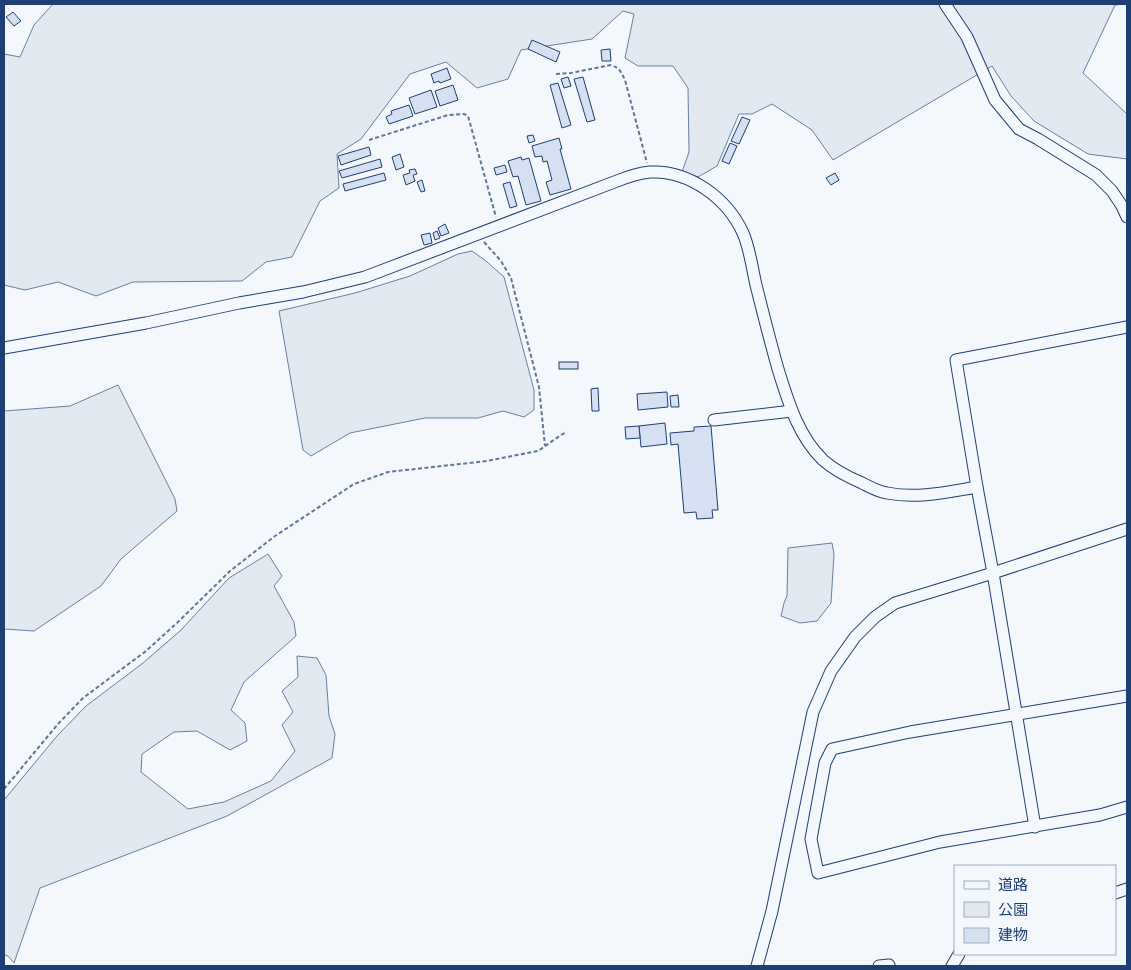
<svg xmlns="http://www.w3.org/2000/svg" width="1131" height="970" font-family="'Space Grotesk','Noto Sans JP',sans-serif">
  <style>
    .green { fill: #e3e9f0; stroke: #687fa3 }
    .building { fill: #d5e0f0; stroke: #1d3f73 }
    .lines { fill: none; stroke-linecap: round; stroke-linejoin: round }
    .minor-casing { stroke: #1d3f73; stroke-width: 13 }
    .path { stroke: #5e769c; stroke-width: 2; stroke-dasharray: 4 2.5; stroke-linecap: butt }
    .minor { stroke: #f4f7fb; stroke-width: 11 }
  </style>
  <rect width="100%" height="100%" fill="#f4f7fb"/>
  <g class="green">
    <path d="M53,4h1071l-9,1 -32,68 44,41v45l-39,-5 -54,-33 -23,-25 -19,-30 -159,94 -21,-30 -40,-26 -20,10h-13l-22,52 -19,11 -16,-5 7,-20 -1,-64 -15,-22h-35l-13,-8 9,-44 -11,-3 -31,28 -71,11 -13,29 -31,9 -31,-26 -36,12 -49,65 -24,15 2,34 -19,13 -28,56 -26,5 -24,19 -109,1 -37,14 -38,-14 -33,8 -21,-5v-231l16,3 14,-32z"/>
    <path d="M472,251l14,10 18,16 30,113v20l-10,7 -21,-6 -25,7h-53l-75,15 -39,23 -8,-6 -24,-139 76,-18 55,-17 48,-22z"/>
    <path d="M118,385l57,114 2,12 -56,48 -20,27 -67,45 -30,-2v-218l66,-5z"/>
    <path d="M832,543l2,11 -3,49 -14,18 -17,2 -19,-7 3,-13 3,-7 1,-48z"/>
    <path d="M268,554l14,22 -8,10 20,36 2,14 -52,46 -13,28 14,13 2,18 -17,9 -33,-19 -23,1 -32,22 -1,18 47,37 36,-7 47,-21 24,-30 -13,-26 11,-13 -11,-21 16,-14 -1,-21 20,2 9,17 3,41 6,18 -3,24 -105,58 -187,72 -26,75 -6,-7 -4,-1v-155l53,-64 29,-30 57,-43 38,-33 48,-52z"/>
  </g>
  <g class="building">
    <path d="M13,12l8,9 -7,5 -8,-9z"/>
    <path d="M532,40l28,12 -4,10 -28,-13z"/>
    <path d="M610,49l1,12h-9l-1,-11z"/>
    <path d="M447,68l4,11 -11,4 -1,-2 -5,2 -3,-9z"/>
    <path d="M568,77l3,9 -7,2 -3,-9z"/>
    <path d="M583,77l12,43 -8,2 -13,-43z"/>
    <path d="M558,83l13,42 -9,3 -12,-43z"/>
    <path d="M453,85l5,15 -18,6 -5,-15z"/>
    <path d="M431,90l6,17 -22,7 -6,-16z"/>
    <path d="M409,105l4,11 -24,8 -3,-7 6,-3 -1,-3z"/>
    <path d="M742,117l8,3 -11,24 -8,-3z"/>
    <path d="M533,135l2,6 -6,2 -2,-7z"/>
    <path d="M559,138l3,11h-2l11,40 -21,6 -4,-13 6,-2 -5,-19 -4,1 -1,-6 -7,1 -3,-11z"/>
    <path d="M730,143l7,3 -8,18 -7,-3z"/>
    <path d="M369,147l2,8 -30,10 -3,-9z"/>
    <path d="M400,154l4,13 -8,3 -4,-13z"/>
    <path d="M521,157l1,3 7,-2 12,43 -15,4 -8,-29 -5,1 -5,-16z"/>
    <path d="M380,159l2,8 -40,11 -3,-7z"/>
    <path d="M505,165l2,7 -11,3 -2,-7z"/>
    <path d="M415,169l2,5 -4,1 2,6 -9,4 -3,-10 7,-2 -1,-3z"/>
    <path d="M384,173l2,7 -41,11 -2,-7z"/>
    <path d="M835,173l4,7 -8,5 -5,-7z"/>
    <path d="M422,180l3,11 -4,1 -4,-10z"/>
    <path d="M510,182l7,24 -7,2 -7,-24z"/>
    <path d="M445,224l4,9 -8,3 -3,-8z"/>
    <path d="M437,231l3,7 -5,2 -2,-7z"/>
    <path d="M430,233l2,10 -8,2 -3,-10z"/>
    <rect x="559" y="362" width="19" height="7"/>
    <path d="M598,388l1,23h-7l-1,-22z"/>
    <path d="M667,392l1,15 -30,3 -1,-16z"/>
    <path d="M678,395l1,12h-8l-1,-11z"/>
    <path d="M665,423l2,21 -26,3 -2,-21z"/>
    <path d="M639,426l1,12 -14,1 -1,-12z"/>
    <path d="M711,426l7,84h-6l1,8 -16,1 -1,-7 -12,1 -6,-69 -7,1 -1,-12 24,-2v-4z"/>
  </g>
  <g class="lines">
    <g class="minor-casing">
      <g id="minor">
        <path d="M945,4l22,33 28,63 24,29 19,10 58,36 16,16 10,15 5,11"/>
        <path d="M4,348l142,-25 93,-20 64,-11 62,-15 252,-96c10,-4 22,-8 33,-9 39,-2 77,26 93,61 7,16 9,35 13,52 7,28 14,56 22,84 10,32 20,67 45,91 11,10 25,17 39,23 8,4 16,9 25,10 30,6 60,-1 90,-6l-21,-127 171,-33"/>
        <path d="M714,420l78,-9"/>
        <path d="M977,487l16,86 42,254"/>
        <path d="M1127,696l-217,36 -78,17 -7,14 -14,76 7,34 122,-31 160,-27 27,-8"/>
        <path d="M1115,893l12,-4"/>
        <path d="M757,966l15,-55 41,-199 18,-41 24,-34 20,-20 20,-14 98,-30 134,-44"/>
        <path d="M879,966l10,-1v1"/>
        <path d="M952,966l7,-12"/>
      </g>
    </g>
    <g class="path">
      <path d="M556,74l15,-1 40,-8c9,3 10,7 14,15l22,83"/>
      <path d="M369,140l79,-25 16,-1 4,2 28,101"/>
      <path d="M484,242l17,19 10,17 28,109 6,59"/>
      <path d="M4,789l54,-65 25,-26 63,-47 32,-29 52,-51 45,-35 79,-52 34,-12 99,-11 51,-10 23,-16 6,-3"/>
    </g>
    <use href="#minor" class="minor"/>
  </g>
  <rect width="1131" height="970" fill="none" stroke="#1d3f73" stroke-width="10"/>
  <rect x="954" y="865" width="162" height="90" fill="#f4f7fb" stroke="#9eadc5"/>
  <rect x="964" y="881" width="25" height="8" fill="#f4f7fb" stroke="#9eadc5"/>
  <text x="998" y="890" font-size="15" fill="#1d3f73">道路</text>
  <rect x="964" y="902" width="25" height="15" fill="#e3e9f0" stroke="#9eadc5"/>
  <text x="998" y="915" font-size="15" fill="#1d3f73">公園</text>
  <rect x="964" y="928" width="25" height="15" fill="#d5e0f0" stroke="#9eadc5"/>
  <text x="998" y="940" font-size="15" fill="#1d3f73">建物</text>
</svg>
